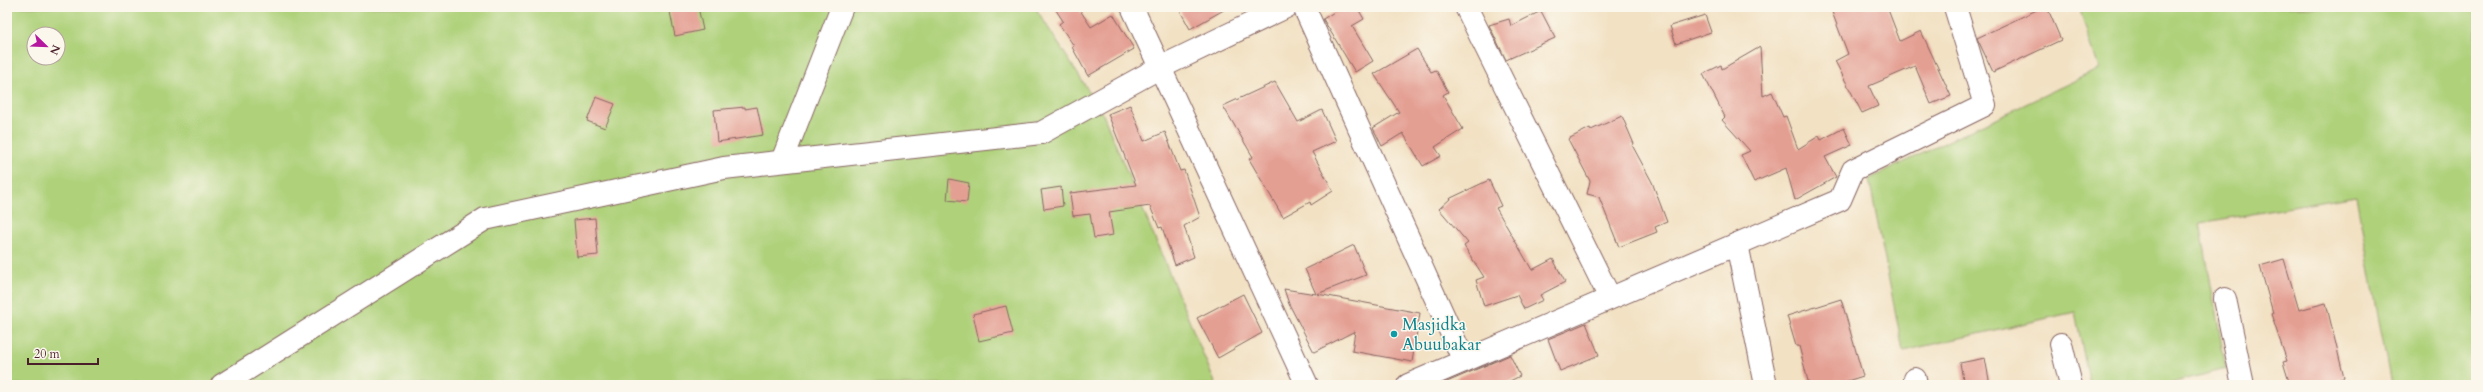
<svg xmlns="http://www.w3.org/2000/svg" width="2483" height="392" font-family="Cardo,serif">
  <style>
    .green { fill: #afd17a; stroke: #7c7852; fill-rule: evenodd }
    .building { fill: #e49f93 }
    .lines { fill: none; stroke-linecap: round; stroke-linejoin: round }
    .minor-casing { stroke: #856360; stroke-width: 24 }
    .minor { stroke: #fff; stroke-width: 22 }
    .culture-dot { fill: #0f9aa8; stroke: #fbf7ec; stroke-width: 1.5 }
    .labels { text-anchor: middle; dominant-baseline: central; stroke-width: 3; stroke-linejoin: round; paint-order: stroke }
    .culture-label { font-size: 17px; fill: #0d838f; stroke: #fbf7ec; text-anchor: start }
  </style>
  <rect width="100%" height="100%" fill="#fbf7ec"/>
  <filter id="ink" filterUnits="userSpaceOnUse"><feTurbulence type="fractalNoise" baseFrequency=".025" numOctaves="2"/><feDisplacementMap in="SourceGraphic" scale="8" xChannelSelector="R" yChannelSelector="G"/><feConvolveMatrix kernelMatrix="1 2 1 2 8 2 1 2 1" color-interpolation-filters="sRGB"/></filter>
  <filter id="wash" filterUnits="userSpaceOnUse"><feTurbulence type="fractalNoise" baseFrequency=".012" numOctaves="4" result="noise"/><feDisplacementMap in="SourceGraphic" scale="16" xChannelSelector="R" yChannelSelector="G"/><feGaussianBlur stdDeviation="0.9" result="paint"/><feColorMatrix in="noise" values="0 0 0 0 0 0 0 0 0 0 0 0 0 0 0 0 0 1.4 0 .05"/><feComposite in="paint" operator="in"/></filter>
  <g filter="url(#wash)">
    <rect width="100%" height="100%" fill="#f2e1c3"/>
    <g class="green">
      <path d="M7,7h1028l67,105 114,273h-1209zM34,34h24v24h-24z"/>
      <path d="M2079,7h397v378h-85l-35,-189 -156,27 26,146 -63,16h-73l-15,-73 -172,39 -34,-172 230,-110z"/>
    </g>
    <g id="blocks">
      <g class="building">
        <path d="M669,7h29l5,23 -28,6z"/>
        <path d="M1054,7h24l13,20 22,-13 21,35 -46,27 -16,-29 2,-1 -15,-22 4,-3z"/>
        <path d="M1178,7h51l-39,22z"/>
        <path d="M1342,7h15l7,12 -12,7 21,35 -18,11 -32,-53z"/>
        <path d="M1844,7h43l13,34 21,-10 30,65 -20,8 -16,-38 -46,20 9,20 -16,7 -27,-52 13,-7 -16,-42z"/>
        <path d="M2043,7h4l14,33 -68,32 -16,-34z"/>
        <path d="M1541,11l14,27 -49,22 -17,-35 20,-6 2,7z"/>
        <path d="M1705,15l6,17 -35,12 -6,-18z"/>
        <path d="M1760,47l3,49 9,-4 11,25 3,-1 12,33 21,-13 2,4 23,-12 8,17 -27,12 11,20 -41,23 -9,-32 -32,14 -13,-27 9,-4 -28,-31 3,-3 -22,-43 18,-9 1,4z"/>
        <path d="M1417,49l14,23 5,-2 12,22 -5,3 20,34 -28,18 6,9 -18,10 -20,-33 -21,13 -9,-18 26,-16 -25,-38z"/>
        <path d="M1275,82l23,40 24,-12 14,31 -24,11 21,39 -22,14 -1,-3 -27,15 -34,-58 4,-2 -30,-51z"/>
        <path d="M596,97l19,7 -10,24 -18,-7z"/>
        <path d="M1130,105l14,36 21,-9 15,39 4,-1 16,47 -16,9 10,31 -19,8 -13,-38 -3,1 -9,-22 -41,6 4,23 -19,3 -4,-24 -17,2 -3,-23 66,-8 -28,-71z"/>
        <path d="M745,107v2l12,-2 6,28 -46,7 -3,-32z"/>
        <path d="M1622,116l12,28 -2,1 20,37 15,40 -12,5 2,5 -38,15 -20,-50 -12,-3 3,-13 -22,-42 22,-11 1,2z"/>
        <path d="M949,179l20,4 -2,19 -20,-2z"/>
        <path d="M1489,180l12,26 -5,2 36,62 21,-11 12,23 -25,13 3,5 -19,9 -7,-14 -33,11 -8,-26 8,-3 -20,-31 4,-3 -29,-34 12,-11z"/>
        <path d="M1061,187l2,19 -19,3 -3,-19z"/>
        <path d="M595,218l3,37 -21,2 -3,-37z"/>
        <path d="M1354,245l12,30 -49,19 103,19 -8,49 -60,-11 3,-20 -41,21 -25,-48 -5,-15 32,5 -11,-25z"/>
        <path d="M2284,259l15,51 27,-7 18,75 -27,7h-27l-7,-23 4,-1 -16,-47 2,-1 -13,-47z"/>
        <path d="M1243,294l19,39 -44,25 -21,-40z"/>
        <path d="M1841,299l22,77 -28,9h-26l-10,-39h-3l-9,-30z"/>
        <path d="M1006,306l7,27 -34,8 -6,-27z"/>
        <path d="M1586,323l13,32 -39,16 -12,-32z"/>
        <path d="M1510,355l10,21 -18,9h-62z"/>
        <path d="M1985,358l5,27h-26l-4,-22z"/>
      </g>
    </g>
  </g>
  <g filter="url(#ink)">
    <use href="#blocks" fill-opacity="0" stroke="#856360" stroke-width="1"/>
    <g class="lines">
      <g class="minor-casing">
        <g id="minor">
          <path d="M1132,7l175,378"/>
          <path d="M1304,7l160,354"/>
          <path d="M1466,7l144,291"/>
          <path d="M782,161l60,-154"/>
          <path d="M1737,244l29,141"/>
          <path d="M2225,299l18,86"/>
          <path d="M2061,344l10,41"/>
          <path d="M1915,379l1,6"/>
          <path d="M222,385l263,-166 239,-51 317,-35 118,-65 127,-61"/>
          <path d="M1408,385l432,-185 13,-30 132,-65 -30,-98"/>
        </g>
      </g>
      <use href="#minor" class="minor"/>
    </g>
  </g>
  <circle class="culture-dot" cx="1394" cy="334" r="4"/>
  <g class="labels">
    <g class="culture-label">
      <text x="1402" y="324">Masjidka<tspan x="1402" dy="20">Abuubakar</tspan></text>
    </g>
  </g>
  <rect width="2483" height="392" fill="none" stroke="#fbf7ec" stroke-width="24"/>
  <g transform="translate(46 46) rotate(113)"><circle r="19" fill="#fbf7ec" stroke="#b4a19f"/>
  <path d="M0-3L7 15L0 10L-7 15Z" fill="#b5179e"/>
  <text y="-6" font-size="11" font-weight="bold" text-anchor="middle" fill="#4a1f2b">N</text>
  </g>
  <path d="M28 358v6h70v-6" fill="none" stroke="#4a1f2b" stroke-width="2"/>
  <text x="34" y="358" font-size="12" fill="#4a1f2b" stroke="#fbf7ec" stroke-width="3" paint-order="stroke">20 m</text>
</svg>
